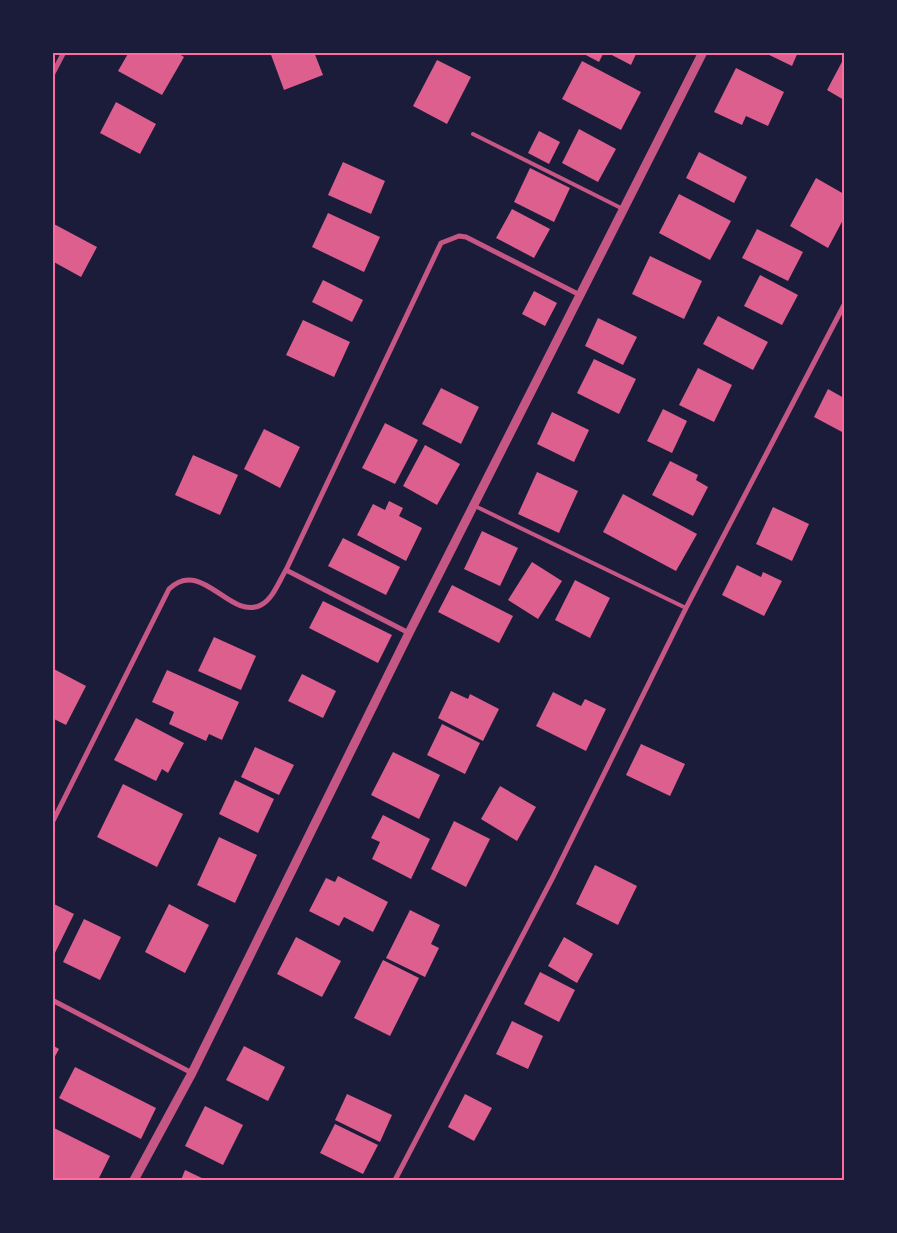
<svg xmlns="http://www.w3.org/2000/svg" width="897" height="1233" font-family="Arial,sans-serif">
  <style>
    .building { fill: #dd5f8e }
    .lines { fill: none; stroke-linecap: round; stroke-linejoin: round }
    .service { stroke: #c65784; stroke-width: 4 }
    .minor { stroke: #c65784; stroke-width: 5 }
    .tertiary { stroke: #c65784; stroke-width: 9 }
    .neatline { fill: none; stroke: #ff6b9d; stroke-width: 2 }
  </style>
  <rect width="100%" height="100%" fill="#1b1b3a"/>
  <g class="building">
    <path d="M129,52h47l8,5 -22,38 -44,-24z"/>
    <path d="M270,52h44l9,23 -39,15z"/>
    <path d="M580,52h24l-5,10z"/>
    <path d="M606,52h31l-6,13z"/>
    <path d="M763,52h35l-6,14z"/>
    <path d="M844,58v42l-17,-10z"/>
    <path d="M437,60l34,17 -24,47 -34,-18z"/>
    <path d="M582,61l59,31 -20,38 -59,-31z"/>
    <path d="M736,68l48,24 -16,34 -22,-10 -4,9 -28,-13z"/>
    <path d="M116,102l40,22 -16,30 -40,-21z"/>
    <path d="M579,129l37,20 -18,33 -36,-19z"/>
    <path d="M539,131l21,11 -11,22 -21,-11z"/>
    <path d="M699,152l48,25 -13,26 -48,-25z"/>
    <path d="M343,162l42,19 -14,33 -43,-19z"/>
    <path d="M530,168l40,20 -16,34 -40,-20z"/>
    <path d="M816,178l28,16v24l-16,30 -38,-22z"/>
    <path d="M679,194l52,27 -21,39 -51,-27z"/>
    <path d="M512,209l38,20 -16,29 -38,-20z"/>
    <path d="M328,213l52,24 -16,35 -52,-25z"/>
    <path d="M52,223l45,24 -16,30 -29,-16z"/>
    <path d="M757,229l46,23 -15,29 -46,-23z"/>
    <path d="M650,256l52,25 -18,38 -52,-25z"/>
    <path d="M760,275l38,20 -16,30 -38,-19z"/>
    <path d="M323,280l40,20 -11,22 -40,-20z"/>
    <path d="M534,291l23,12 -12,23 -23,-12z"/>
    <path d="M718,316l50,26 -15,28 -50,-26z"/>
    <path d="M598,318l39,19 -14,28 -38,-19z"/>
    <path d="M303,320l47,22 -16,35 -48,-22z"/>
    <path d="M594,359l42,20 -17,35 -42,-21z"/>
    <path d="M698,368l34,17 -18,37 -35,-17z"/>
    <path d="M441,388l38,19 -18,37 -39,-20z"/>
    <path d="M828,389l16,9v35l-30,-16z"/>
    <path d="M663,409l24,12 -15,32 -25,-12z"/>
    <path d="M552,412l37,18 -15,32 -37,-18z"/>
    <path d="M385,423l33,17 -23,44 -33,-16z"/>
    <path d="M264,429l36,18 -20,41 -36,-19z"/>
    <path d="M425,445l35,19 -23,41 -34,-19z"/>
    <path d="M193,455l45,20 -18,40 -45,-20z"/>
    <path d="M670,461l28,14 -2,5 12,7 -15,29 -41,-21z"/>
    <path d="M537,472l41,19 -19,42 -41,-19z"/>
    <path d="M623,494l74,40 -21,37 -73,-39z"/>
    <path d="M389,501l14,7 -4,8 23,12 -16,33 -49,-26 16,-31 12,6z"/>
    <path d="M773,507l36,17 -17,37 -36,-17z"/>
    <path d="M482,531l36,17 -18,38 -36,-17z"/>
    <path d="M343,538l57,29 -14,28 -58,-29z"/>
    <path d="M532,562l30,19 -24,38 -30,-19z"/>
    <path d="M737,565l24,12 2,-5 19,9 -18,35 -42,-21z"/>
    <path d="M575,580l35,18 -20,40 -35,-18z"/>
    <path d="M452,585l61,31 -14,27 -61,-31z"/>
    <path d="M323,601l69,34 -14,28 -69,-35z"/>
    <path d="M214,637l42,19 -15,34 -43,-19z"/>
    <path d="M52,668l34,18 -20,39 -14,-7z"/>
    <path d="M167,670l72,32 -17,38 -13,-6 -3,7 -37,-17 5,-12 -22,-10z"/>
    <path d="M302,674l34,17 -13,27 -35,-17z"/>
    <path d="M451,691l17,8 2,-5 29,15 -16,32 -45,-23z"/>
    <path d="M553,692l28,14 4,-7 21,10 -20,42 -50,-25z"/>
    <path d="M136,718l48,25 -16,30 -6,-4 -6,12 -42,-21z"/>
    <path d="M442,724l38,19 -15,31 -38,-19z"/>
    <path d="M641,744l44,20 -15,32 -44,-21z"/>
    <path d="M255,747l39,18 -15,30 -38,-18z"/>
    <path d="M393,752l47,23 -21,44 -48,-24z"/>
    <path d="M235,780l39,19 -16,34 -39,-19z"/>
    <path d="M123,784l60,30 -26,53 -60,-30z"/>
    <path d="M500,786l36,21 -19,34 -36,-22z"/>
    <path d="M383,815l47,24 -19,40 -39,-20 8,-17 -9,-4z"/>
    <path d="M454,821l36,18 -24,48 -35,-18z"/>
    <path d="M219,837l38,18 -22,48 -38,-18z"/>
    <path d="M595,865l42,21 -19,39 -42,-21z"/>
    <path d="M338,876l50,26 -15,30 -29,-15 -5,9 -30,-15 17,-33 9,4z"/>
    <path d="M52,903l22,11 -22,45z"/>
    <path d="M169,904l40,21 -24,48 -40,-21z"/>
    <path d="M410,910l30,15 -9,19 8,4 -14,29 -39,-19z"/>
    <path d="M84,919l37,18 -21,43 -37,-18z"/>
    <path d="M296,937l45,24 -19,36 -45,-23z"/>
    <path d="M564,937l29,17 -16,29 -29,-17z"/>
    <path d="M383,960l36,18 -29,58 -36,-18z"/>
    <path d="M540,972l35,18 -16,32 -35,-18z"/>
    <path d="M512,1021l31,15 -15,33 -32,-15z"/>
    <path d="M52,1045l7,4 -7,13z"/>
    <path d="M244,1046l41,21 -17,34 -42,-21z"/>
    <path d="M75,1067l81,41 -15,31 -82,-41z"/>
    <path d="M347,1094l45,21 -12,27 -45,-22z"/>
    <path d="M465,1094l27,14 -18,33 -26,-14z"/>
    <path d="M205,1106l38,19 -20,40 -38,-19z"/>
    <path d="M335,1124l43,21 -15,29 -43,-21z"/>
    <path d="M52,1127l58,29 -12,24h-46z"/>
    <path d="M185,1170l21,10h-25z"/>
  </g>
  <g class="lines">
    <g class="service">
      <path d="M473,134l150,75"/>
      <path d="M475,506l211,102"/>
    </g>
    <g class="minor">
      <path d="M52,75l12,-23"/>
      <path d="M286,570l123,63"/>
      <path d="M52,823l117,-234c33,-32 61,32 92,16 12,-6 18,-24 25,-35l155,-327 18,-7 7,1 114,58"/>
      <path d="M52,1000l140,73"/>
      <path d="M395,1180l158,-303 133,-269 158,-303"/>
    </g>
    <path class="tertiary" d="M134,1180l58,-107 217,-440 294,-581"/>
  </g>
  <rect width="897" height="1233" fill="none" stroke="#1b1b3a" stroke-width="108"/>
  <rect x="54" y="54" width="789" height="1125" class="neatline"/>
</svg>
